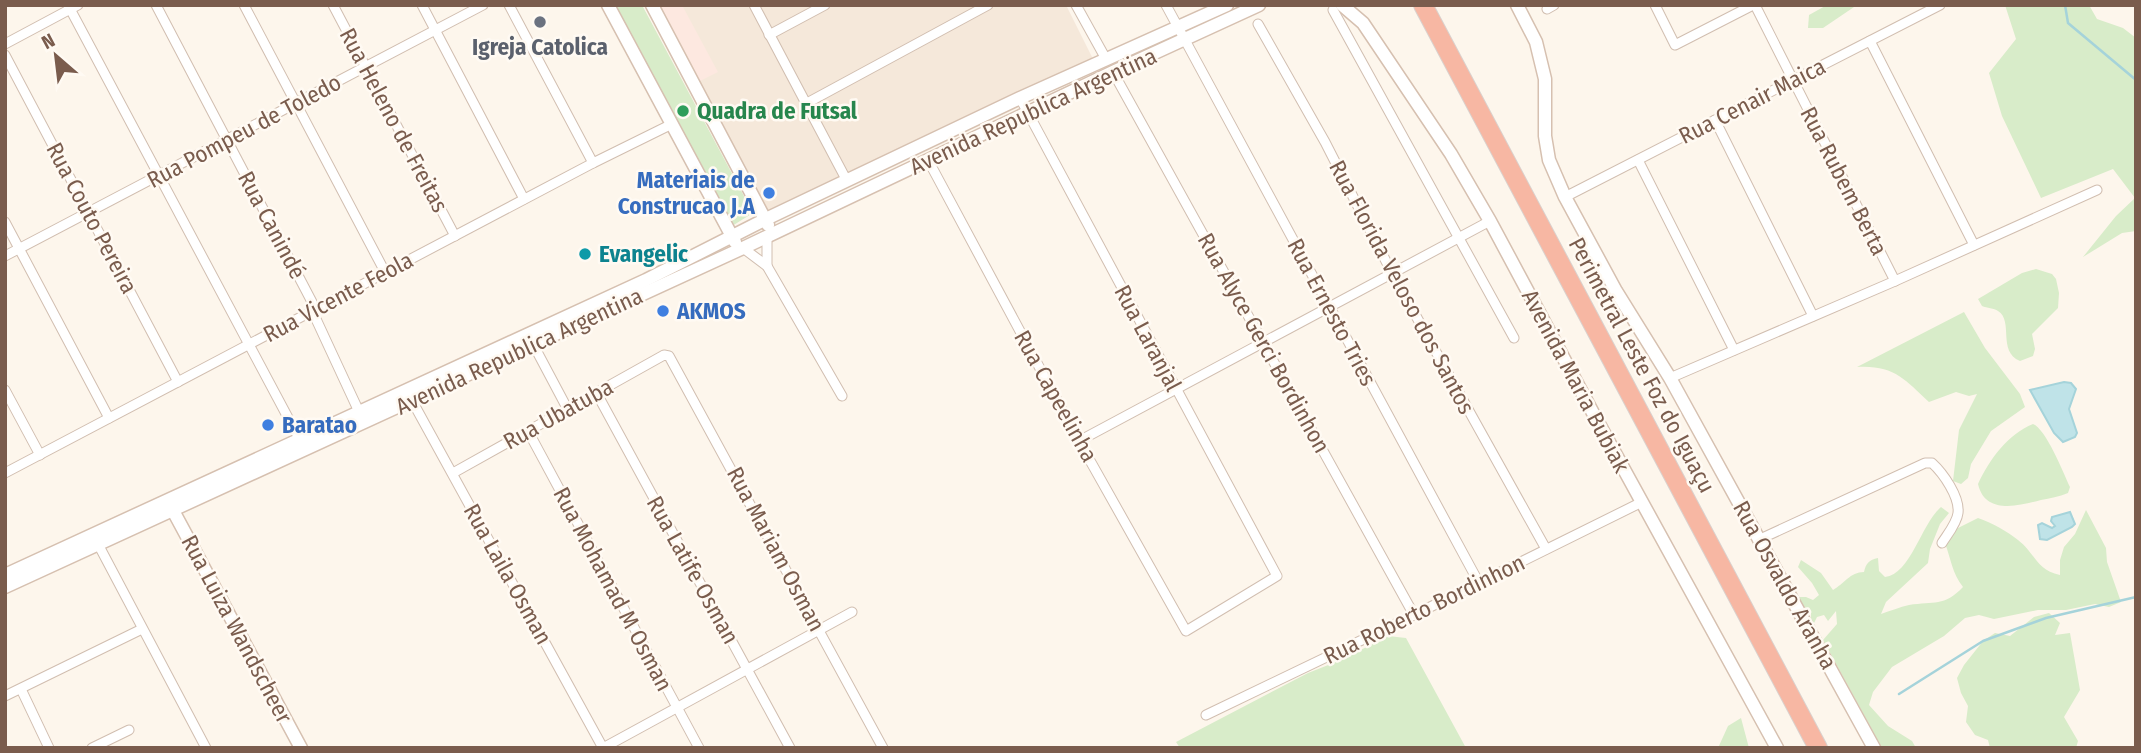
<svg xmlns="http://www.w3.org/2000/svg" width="2141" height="753" font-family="'Fira Sans Condensed',sans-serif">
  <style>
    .residential { fill: #f5e8da }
    .commercial { fill: #fde8e0 }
    .green { fill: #d8ecc9 }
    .water { fill: #bfe3e8; stroke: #a5d3da; stroke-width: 2 }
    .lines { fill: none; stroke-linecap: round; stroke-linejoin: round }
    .stream { stroke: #a5d3da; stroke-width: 2.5 }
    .street-casing { stroke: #d1beb0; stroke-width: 11 }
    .secondary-casing { stroke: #d6c0b0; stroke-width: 15 }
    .highway-casing { stroke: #dad1cd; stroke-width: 20 }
    .street { stroke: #fff; stroke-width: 9 }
    .secondary { stroke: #fff; stroke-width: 12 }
    .highway { stroke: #f7b7a3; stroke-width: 18 }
    .worship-dot { fill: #6b7280; stroke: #fffaf3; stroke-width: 2.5 }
    .leisure-dot { fill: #2e9e5b; stroke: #fffaf3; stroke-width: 2.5 }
    .shop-dot { fill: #3f7fe0; stroke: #fffaf3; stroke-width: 2.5 }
    .culture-dot { fill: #0f9aa8; stroke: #fffaf3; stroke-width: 2.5 }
    .labels { text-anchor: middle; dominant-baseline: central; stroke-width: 5; stroke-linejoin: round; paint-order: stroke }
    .worship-label { font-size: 23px; font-weight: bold; fill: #5b616d; stroke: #fffaf3 }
    .street-label { font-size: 23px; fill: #7a5c4d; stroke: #fffaf3 }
    .leisure-label { font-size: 23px; font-weight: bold; fill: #27864d; stroke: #fffaf3; text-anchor: start }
    .shop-label { font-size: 23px; font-weight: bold; fill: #366cbe; stroke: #fffaf3; text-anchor: start }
    .culture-label { font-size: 23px; font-weight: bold; fill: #0d838f; stroke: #fffaf3; text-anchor: start }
  </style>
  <rect width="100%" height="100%" fill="#fdf6ec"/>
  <path class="residential" d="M659,5h407l30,60 -324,153z"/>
  <path class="commercial" d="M656,5h26l36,67 -22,11z"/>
  <g class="green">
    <path d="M614,5h28l111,208 -21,13z"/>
    <path d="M1827,5h30l-34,23h-15l1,-13z"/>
    <path d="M2005,5h84l8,14 26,9 13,10v193l-14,2 -39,24 33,-41 19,-18 -22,-29 -72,29 -39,-82 -13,-43 27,-34z"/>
    <path d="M2036,269l16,5 4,5 3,14 -1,15 -26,26 3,15 -2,7 -13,5c-23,-10 -6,-40 -22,-50 -4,-3 -11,-3 -16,-5l-4,-7 44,-26z"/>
    <path d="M1964,312l21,36 35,46 5,13 -34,24 -20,33 -3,14 -7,6 -8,-3 6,-51 18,-36 -8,2 -13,-4 -27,10c-25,-23 -35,-37 -72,-35z"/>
    <path d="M2033,424c13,5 30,48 37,63l-2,6c-9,4 -18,5 -27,7 -22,6 -56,15 -63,-16 11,-24 30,-50 55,-60z"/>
    <path d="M1941,507l8,6 -9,11 -10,25 -2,14 -42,39 -5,12c9,-3 19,-7 28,-9 25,-4 35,2 54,-18 -11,-14 -12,-28 -18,-44l7,-12 26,-13c14,5 29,13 40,22 18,14 18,30 42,35v-15l4,-13 11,-13 11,-24 20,38 1,14 14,40 -12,5 -14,-3 -29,6h-28l-44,9 -15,-4 -14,3 -21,18 -52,31 -19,25 -4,13 19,21 24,15 4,7h-34l-59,-108 14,-16 -1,-13 -8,10 -4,-6 -7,2 -3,6 -3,-1v-10l-11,-8 -1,-7h7l7,3 6,-5 -7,-12 -14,-16 3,-7 20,13 12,17c11,-6 17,-18 31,-18 2,-9 5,-12 14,-14l1,13 6,6c26,-3 36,-53 56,-70z"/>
    <path d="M2049,613l11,10 -5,12 15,-2 10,57 -16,27 14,24 -2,7h-86l-2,-8 -13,-5 -9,-13 2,-16 -7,-13 -4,-15 7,-13 19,-24 12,-8 15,3 24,-19z"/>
    <path d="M1388,636l18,2 60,110h-286l-4,-6 132,-69 33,-13z"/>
    <path d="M1741,718l8,30h-31l10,-22z"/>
  </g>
  <g class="water">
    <path d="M2064,382l7,1 5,6 -7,20 8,24 -2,4 -12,5 -9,-9 -24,-43z"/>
    <path d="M2070,512l5,12 -3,3 -25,13 -7,-1 -2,-14 4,-2 10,5 3,-2 -4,-5 1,-4z"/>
  </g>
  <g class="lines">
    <g class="stream">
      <path d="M2065,5l3,18 68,57"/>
      <path d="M1899,694l84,-53 63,-23 90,-21"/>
    </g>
    <g class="street-casing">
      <g id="street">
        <path d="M68,5l233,437"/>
        <path d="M156,5l156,297 4,17 45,97"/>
        <path d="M244,5l141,267"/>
        <path d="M333,5l122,231"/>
        <path d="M422,5l102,194"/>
        <path d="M509,5l84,158"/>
        <path d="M754,5l93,176"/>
        <path d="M1076,5l30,54"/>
        <path d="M1166,5l313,578"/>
        <path d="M1655,5l20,40 78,-40"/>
        <path d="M1755,5l140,276"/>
        <path d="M1547,9l7,-4"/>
        <path d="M1333,10l181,328"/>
        <path d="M1258,24l67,118 67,131 154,276"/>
        <path d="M769,35l56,-30"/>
        <path d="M1870,41l104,204"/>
        <path d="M5,44l73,-39"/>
        <path d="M5,55l173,327"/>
        <path d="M1113,72l301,543"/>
        <path d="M807,103l181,-98"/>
        <path d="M1715,120l98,196"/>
        <path d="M928,160l151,281 107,190 91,-55 -257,-478"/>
        <path d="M1638,160l96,190"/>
        <path d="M1565,197l375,-192"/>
        <path d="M5,222l104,196"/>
        <path d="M767,237v29"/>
        <path d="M743,248l24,18 75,130"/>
        <path d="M5,256l478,-251"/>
        <path d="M533,344l34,64"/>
        <path d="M1670,378l225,-97 202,-91"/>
        <path d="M5,390l35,65"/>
        <path d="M596,392l194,356"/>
        <path d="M410,397l193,351 249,-136"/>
        <path d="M528,431l171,317"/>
        <path d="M1079,441l411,-220"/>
        <path d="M5,473l588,-310 79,-39"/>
        <path d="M453,473l211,-118 5,1 214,392"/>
        <path d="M1758,540l167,-77h7c11,10 28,34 26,50 -1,10 -11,22 -16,30"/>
        <path d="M98,544l108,204"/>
        <path d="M21,689l28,59"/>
        <path d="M5,696l137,-67"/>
        <path d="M1206,715l208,-100 228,-113"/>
        <path d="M92,748l37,-18"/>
      </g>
    </g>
    <g class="secondary-casing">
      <g id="secondary">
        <path d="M608,5l127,237"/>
        <path d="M652,5l116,220"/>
        <path d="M1342,5l21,18 88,131 39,67 103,192 184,335"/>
        <path d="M1517,5l19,37 9,37v57l4,24 16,37 51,94 54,87 204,370"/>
        <path d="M170,505l131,243"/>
        <path d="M5,575l641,-295 120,-61 254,-121 207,-93"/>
        <path d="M5,587l738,-339 370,-176 146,-67"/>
      </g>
    </g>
    <g class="highway-casing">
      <path id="highway" d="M1423,5l395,743"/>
    </g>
    <use href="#street" class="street"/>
    <use href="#secondary" class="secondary"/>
    <use href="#highway" class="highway"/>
  </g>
  <circle class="worship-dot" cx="540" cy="22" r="7"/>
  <circle class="leisure-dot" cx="683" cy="111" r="7"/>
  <g class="shop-dot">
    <circle cx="769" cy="193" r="7"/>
    <circle cx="663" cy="311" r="7"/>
    <circle cx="268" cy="425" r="7"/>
  </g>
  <circle class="culture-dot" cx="585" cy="254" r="7"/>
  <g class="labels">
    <g class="worship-label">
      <text x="540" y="47">Igreja Catolica</text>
    </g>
    <g class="street-label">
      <text transform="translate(1752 101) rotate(-27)">Rua Cenair Maica</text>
      <text transform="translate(1033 111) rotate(-25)">Avenida Republica Argentina</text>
      <text transform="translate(394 120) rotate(62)">Rua Heleno de Freitas</text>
      <text transform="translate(244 131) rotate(-28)">Rua Pompeu de Toledo</text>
      <text transform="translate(1844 181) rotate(63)">Rua Rubem Berta</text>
      <text transform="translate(92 218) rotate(62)">Rua Couto Pereira</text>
      <text transform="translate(272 225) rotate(62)">Rua Canindé</text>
      <text transform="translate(1402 287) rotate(62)">Rua Florida Veloso dos Santos</text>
      <text transform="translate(338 297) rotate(-28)">Rua Vicente Feola</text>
      <text transform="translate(1332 312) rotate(62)">Rua Ernesto Tries</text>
      <text transform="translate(1148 338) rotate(62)">Rua Laranjal</text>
      <text transform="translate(1264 343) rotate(61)">Rua Alyce Gerci Bordinhon</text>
      <text transform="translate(519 351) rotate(-25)">Avenida Republica Argentina</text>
      <text transform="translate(1642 365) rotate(62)">Perimetral Leste Foz do Iguaçu</text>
      <text transform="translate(1576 381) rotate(62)">Avenida Maria Bubiak</text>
      <text transform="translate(1056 396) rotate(61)">Rua Capeelinha</text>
      <text transform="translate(558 414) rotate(-29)">Rua Ubatuba</text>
      <text transform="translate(776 549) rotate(62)">Rua Mariam Osman</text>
      <text transform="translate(693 570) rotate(61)">Rua Latife Osman</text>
      <text transform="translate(508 574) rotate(61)">Rua Laila Osman</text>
      <text transform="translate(1785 585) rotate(61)">Rua Osvaldo Aranha</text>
      <text transform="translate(613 589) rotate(62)">Rua Mohamad M Osman</text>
      <text transform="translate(1424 609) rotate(-26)">Rua Roberto Bordinhon</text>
      <text transform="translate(237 629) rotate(62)">Rua Luiza Wandscheer</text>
    </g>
    <g class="leisure-label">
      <text x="697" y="111">Quadra de Futsal</text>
    </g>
    <g class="shop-label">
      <text x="755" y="180" text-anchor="end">Materiais de<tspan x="755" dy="26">Construcao J.A</tspan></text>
      <text x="677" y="311">AKMOS</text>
      <text x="282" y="425">Baratao</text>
    </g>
    <g class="culture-label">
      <text x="599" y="254">Evangelic</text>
    </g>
  </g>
  <rect width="2141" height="753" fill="none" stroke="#7a5c4d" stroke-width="14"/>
  <g transform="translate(56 56) rotate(332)" stroke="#fffaf3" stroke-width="5" paint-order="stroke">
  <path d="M0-5L12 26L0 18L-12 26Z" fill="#7a5c4d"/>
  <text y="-10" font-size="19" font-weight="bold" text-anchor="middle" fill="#7a5c4d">N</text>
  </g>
</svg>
